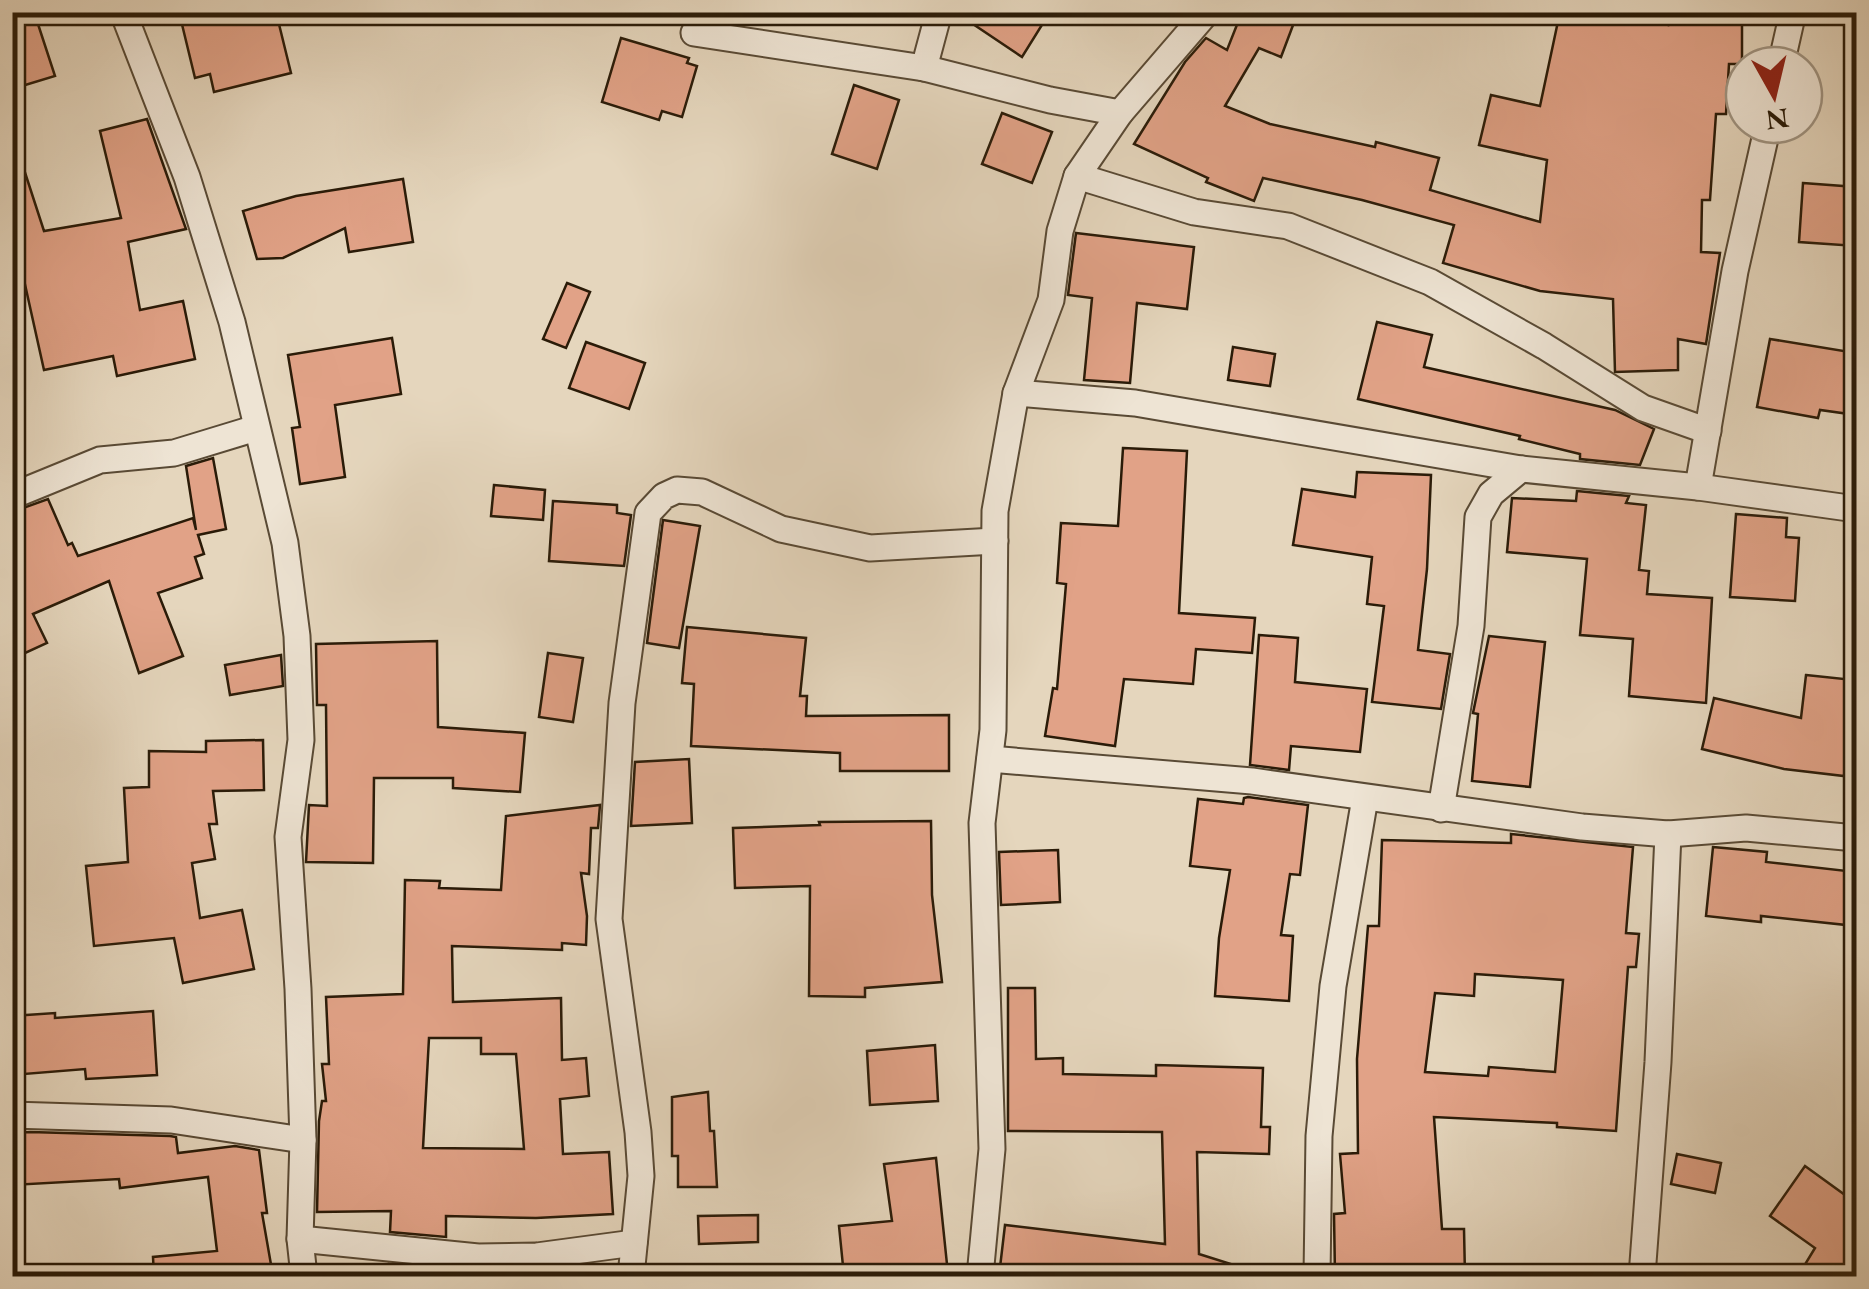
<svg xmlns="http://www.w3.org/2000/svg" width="1869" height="1289" font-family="'EB Garamond',serif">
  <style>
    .building { fill: #e1a287; stroke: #2a1b08; stroke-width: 2.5; fill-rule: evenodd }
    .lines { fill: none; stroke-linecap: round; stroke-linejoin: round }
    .street-casing { stroke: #594a35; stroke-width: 29 }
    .street { stroke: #eee4d4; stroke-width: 25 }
  </style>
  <rect width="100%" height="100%" fill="#e5d6bd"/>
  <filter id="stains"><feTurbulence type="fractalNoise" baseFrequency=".002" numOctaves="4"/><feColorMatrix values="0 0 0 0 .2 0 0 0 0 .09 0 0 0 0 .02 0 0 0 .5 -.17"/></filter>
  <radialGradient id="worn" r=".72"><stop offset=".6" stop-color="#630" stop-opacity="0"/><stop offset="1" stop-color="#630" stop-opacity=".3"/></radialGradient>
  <g class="building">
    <path d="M179,12h97l15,61 -77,19 -4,-18 -15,4z"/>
    <path d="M955,12h95l-28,45z"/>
    <path d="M1242,12h56l-17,45 -22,-9 -34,58 45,18 105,23 1,-5 63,16 -9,32 110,32 7,-62 -68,-15 12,-50 49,11 20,-94h48l60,13v-13h74v52h-13l-3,50h-10l-6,86h-8l-1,52 19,1 -14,91 -28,-5v31l-63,2 -2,-73 -73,-8 -97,-28 11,-38 -92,-25 -99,-22 -9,23 -48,-19 2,-4 -74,-34 51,-82 21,-24 21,12z"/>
    <path d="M37,21l18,55 -43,13v-60z"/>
    <path d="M621,38l68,20 -2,5 10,3 -15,51 -20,-6 -3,9 -57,-18z"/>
    <path d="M854,85l45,15 -22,69 -45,-15z"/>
    <path d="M1002,113l50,19 -20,51 -50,-19z"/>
    <path d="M147,119l39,110 -58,13 12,68 43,-9 12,58 -78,17 -4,-20 -69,14 -32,-144v-74l6,-1 26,80 77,-13 -21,-87z"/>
    <path d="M403,179l10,63 -64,10 -4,-24 -62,30 -26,1 -14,-48 53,-15z"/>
    <path d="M1803,183l53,4v59l-57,-4z"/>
    <path d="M1076,233l118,14 -7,62 -50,-6 -7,80 -46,-3 8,-82 -24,-3z"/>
    <path d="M567,283l23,9 -24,56 -23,-9z"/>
    <path d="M1377,322l55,13 -8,32 191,43 39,19 -14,36 -60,-6v-5l-61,-15 1,-3 -162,-37z"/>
    <path d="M392,338l9,56 -66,11 10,72 -45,7 -8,-56 8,-1 -12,-72z"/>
    <path d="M1770,339l86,14v62l-36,-5 -2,8 -61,-11z"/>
    <path d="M586,342l59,21 -16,46 -60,-21z"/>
    <path d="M1233,347l42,7 -5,32 -42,-6z"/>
    <path d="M1123,448l64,3 -8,162 76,5 -3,35 -56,-4 -3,35 -69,-5 -9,67 -70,-10 8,-48 4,1 9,-105 -9,-1 4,-60 57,3z"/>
    <path d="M213,458l13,71 -28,6 6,19 -9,3 7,21 -44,15 25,63 -44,17 -30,-92 -76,33 14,29 -35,16v-147l36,-13 20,46 4,-2 6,13 115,-38 3,12 -10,-64z"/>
    <path d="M1357,472l74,3 -4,94 -9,81 32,4 -9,55 -69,-7 12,-96 -17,-2 5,-47 -79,-12 9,-56 53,8z"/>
    <path d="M494,485l51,5 -2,30 -52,-4z"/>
    <path d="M1577,491l52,5 -3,7 20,2 -7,65 10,1 -2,23 65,4 -6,105 -77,-7 4,-57 -53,-4 7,-76 -80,-7 5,-54 64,3z"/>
    <path d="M553,501l64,4v8l14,2 -7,51 -75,-5z"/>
    <path d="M1736,514l51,4 -1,19 13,1 -4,63 -65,-4z"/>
    <path d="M663,520l37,6 -21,122 -32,-5z"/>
    <path d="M687,627l119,11 -6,58h7l-1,20 143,-1v56h-109v-18l-149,-7 3,-62 -12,-1z"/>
    <path d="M1259,635l39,3 -3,44 72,7 -7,63 -69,-6 -2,24 -39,-5z"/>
    <path d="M1489,636l56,6 -15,145 -58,-6 6,-67 -5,-1z"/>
    <path d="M437,641l1,86 87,6 -5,59 -67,-4v-10h-79l-1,85 -67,-1 3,-57 18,1 -1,-101h-9l-1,-61z"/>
    <path d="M548,653l35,5 -10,64 -34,-5z"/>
    <path d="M281,655l2,31 -53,9 -5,-30z"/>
    <path d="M1806,675l48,5 -10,96 -60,-7 -82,-20 12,-51 87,20z"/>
    <path d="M263,740l1,50 -51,1 4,33h-8l6,35 -23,4 8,55 42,-8 12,59 -71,14 -9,-45 -80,8 -8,-80 42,-4 -4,-74 25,-1v-36l57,1v-11z"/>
    <path d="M689,759l3,64 -61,3 4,-64z"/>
    <path d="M1248,797l60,8 -8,70 -10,-1 -9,61 12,1 -4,65 -74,-5 4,-58 11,-68 -40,-4 8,-67 45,5 1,-6z"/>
    <path d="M600,805l-2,23h-7l-2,46 -8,-1 6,43 -1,29 -24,-2v7l-110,-4 1,56 108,-4 1,62 24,-2 3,38 -29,3 3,55 46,-2 4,62 -77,4 -90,-2v21l-56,-5 1,-21 -74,1 2,-91 3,-20h4l-4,-37h7l-3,-67 77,-3 2,-114 35,1 -1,7 62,2 5,-74zM429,1038h52v16h35l8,95 -101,-1z"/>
    <path d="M931,821l1,74 10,87 -77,6v9l-56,-1 1,-110 -75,2 -2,-60 87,-3 -1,-3z"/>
    <path d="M1511,834l122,13 -7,86 13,1 -3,33h-8l-12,164 -59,-4v-4l-123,-6 8,112h22l1,47h-130l-1,-62 11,-1 -5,-59 18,-1 -1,-94 11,-133h11l3,-86 129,3zM1475,974l88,6 -8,92 -66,-5 -1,9 -63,-4 10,-79 39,3z"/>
    <path d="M1713,847l54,5 -1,10 90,10v54l-95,-10v6l-55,-6z"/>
    <path d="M1058,850l2,52 -59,3 -2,-53z"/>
    <path d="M1008,988h27l1,71 27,-1v16l93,2v-11l107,3 -2,59h9l-1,27 -72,-2 2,102 51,16 -1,6h-250l6,-51 160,19 -3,-112 -154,-1z"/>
    <path d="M153,1011l4,64 -71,4 -1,-10 -73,6v-59l43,-3v5z"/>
    <path d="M935,1045l3,56 -68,4 -3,-54z"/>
    <path d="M708,1092l2,39h4l3,56h-39v-31h-6v-59z"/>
    <path d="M30,1132l140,4 6,1 2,16 57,-7 24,4 8,63h-5l11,63h-119l-1,-19 64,-6 -9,-74 -88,11 -1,-9 -107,6v-52z"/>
    <path d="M1677,1154l44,9 -6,30 -44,-9z"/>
    <path d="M936,1158l12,116 -104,2 -5,-50 53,-5 -8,-57z"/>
    <path d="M1805,1166l51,37v73h-58l17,-28 -45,-32z"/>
    <path d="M758,1215v27l-59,2 -1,-28z"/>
    <path d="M389,1264l56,6 -1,6h-55z"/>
  </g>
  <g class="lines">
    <g class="street-casing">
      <g id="street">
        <path d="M123,12l64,165 45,145 53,221 12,93 4,104 -13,97 10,152 5,151 -3,99 4,37"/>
        <path d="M694,33l230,35 126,32 70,13"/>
        <path d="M1781,65l12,-53"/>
        <path d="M924,68l15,-56"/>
        <path d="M1077,176l117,36 94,14 142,56 114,64 99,62 65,23"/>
        <path d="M1016,393l119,10 386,66 177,18 158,22"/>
        <path d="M1698,487l37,-216 33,-146"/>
        <path d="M12,496l88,-36 74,-7 82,-25"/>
        <path d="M990,759l262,22 330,46 86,7 78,-6 110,10"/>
        <path d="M1441,809l30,-183 7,-109 13,-23 30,-25"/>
        <path d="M12,1115l159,5 132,20"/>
        <path d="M300,1239l178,18 59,-1 97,-13"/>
        <path d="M631,1276l10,-100 -3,-44 -29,-213 13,-216 26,-190 16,-17 13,-6 25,2 79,37 89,19 125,-7"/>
        <path d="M980,1276l12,-127 -10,-326 11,-93 2,-219 21,-118 35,-93 9,-69 17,-55 43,-63 87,-101"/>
        <path d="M1317,1276l2,-140 14,-150 32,-188"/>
        <path d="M1642,1276l16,-214 10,-228"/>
      </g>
    </g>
    <use href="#street" class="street"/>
  </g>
  <rect width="1869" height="1289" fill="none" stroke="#e5d6bd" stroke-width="50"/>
  <rect x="15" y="15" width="1839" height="1259" fill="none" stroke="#2a1b08" stroke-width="5"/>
  <rect x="25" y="25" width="1819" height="1239" fill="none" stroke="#2a1b08" stroke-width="2.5"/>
  <g transform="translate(1774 95) rotate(172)"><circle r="48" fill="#eee4d4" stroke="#a09482" stroke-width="2.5"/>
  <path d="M0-8L18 38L0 25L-18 38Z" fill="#8f2418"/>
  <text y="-15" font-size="28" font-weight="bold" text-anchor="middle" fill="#2a1b08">N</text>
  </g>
  <rect width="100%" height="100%" filter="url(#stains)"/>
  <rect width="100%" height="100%" fill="url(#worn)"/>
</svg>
